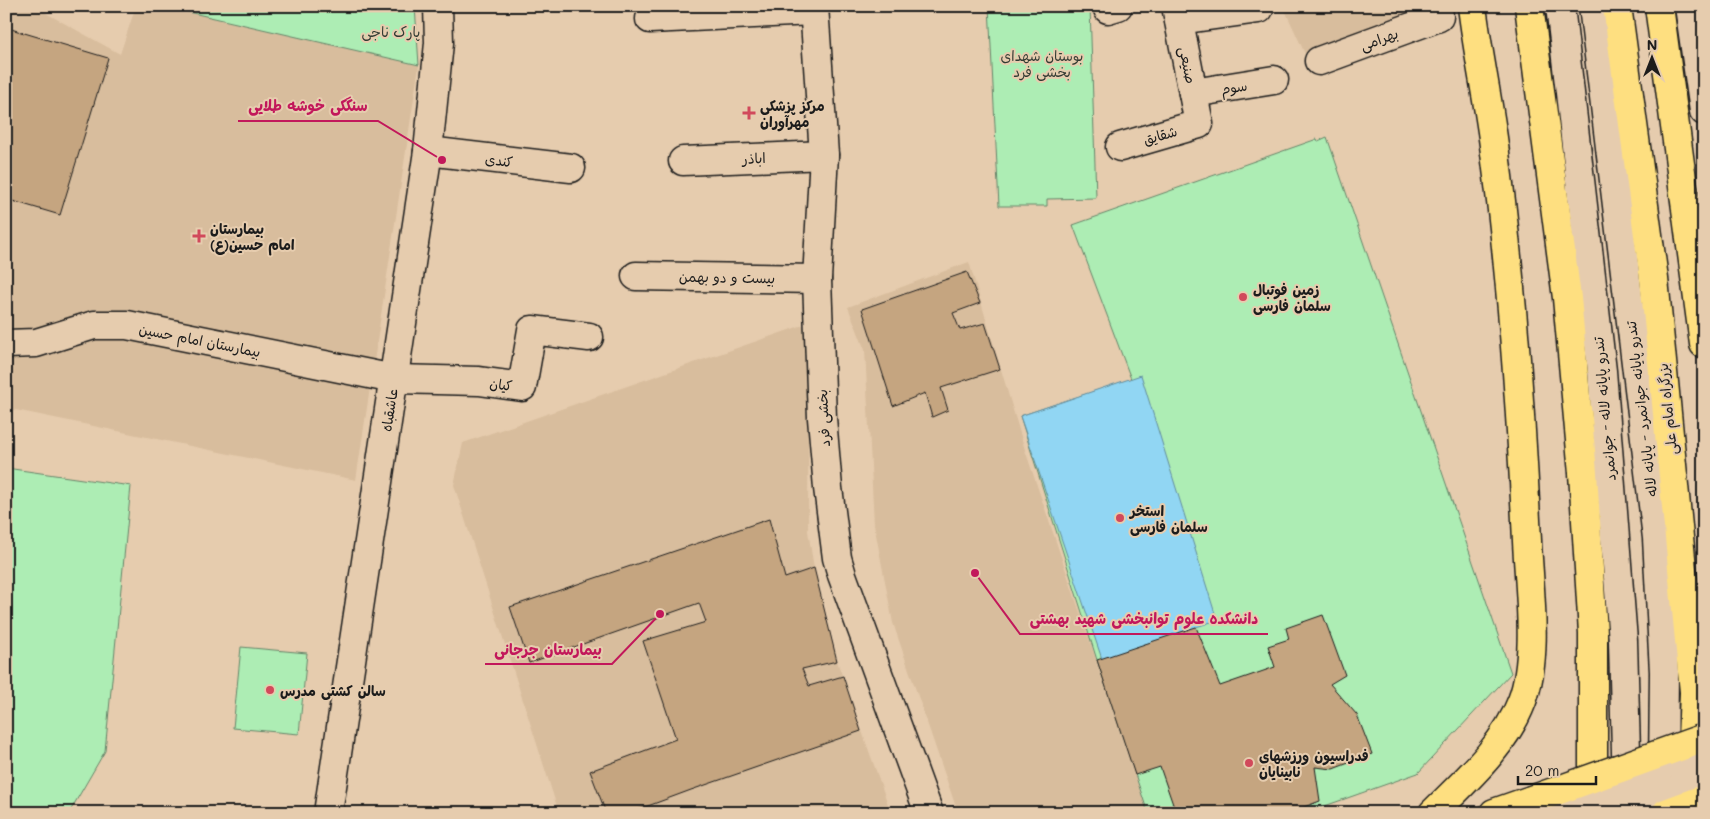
<svg xmlns="http://www.w3.org/2000/svg" width="1710" height="819" font-family="Mali,'Playpen Sans Arabic',sans-serif">
  <style>
    .built { fill: #d8bd9d }
    .green { fill: #adedb4; stroke: #648468 }
    .water { fill: #91d6f3; stroke: #628c9d }
    .building { fill: #c5a580; stroke: #1c1c1c }
    .lines { fill: none; stroke-linecap: round; stroke-linejoin: round }
    .minor-casing { stroke: #1c1c1c; stroke-width: 31 }
    .major-casing { stroke: #1c1c1c; stroke-width: 31 }
    .highway-casing { stroke: #1c1c1c; stroke-width: 31 }
    .minor { stroke: #e6ccae; stroke-width: 28 }
    .major { stroke: #fedf80; stroke-width: 28 }
    .highway { stroke: #fedf80; stroke-width: 28 }
    .minor-bridge-casing { stroke: #1c1c1c; stroke-width: 31; stroke-linecap: butt }
    .major-bridge-casing { stroke: #1c1c1c; stroke-width: 31; stroke-linecap: butt }
    .minor-bridge { stroke: #e6ccae; stroke-width: 28 }
    .major-bridge { stroke: #fedf80; stroke-width: 28 }
    .poi-dot { fill: #d1495b; stroke: #e6ccae; stroke-width: 2 }
    .labels { text-anchor: middle; dominant-baseline: central; stroke-width: 4; stroke-linejoin: round; paint-order: stroke }
    .park-label { font-size: 14px; fill: #323b33; stroke: #e6ccae }
    .street-label { font-size: 14px; fill: #1c1c1c; stroke: #e6ccae }
    .poi-label { font-size: 14px; font-weight: bold; fill: #1c1c1c; stroke: #e6ccae; text-anchor: start }
    .leader { fill: none; stroke: #c2185b; stroke-width: 2 }
    .callout-dot { fill: #c2185b; stroke: #e6ccae; stroke-width: 2 }
    .callout-label { font-size: 15px; text-anchor: middle; font-weight: bold; fill: #c2185b; stroke: #e6ccae; stroke-width: 4; stroke-linejoin: round; paint-order: stroke }
  </style>
  <rect width="100%" height="100%" fill="#e6ccae"/>
  <filter id="ink" filterUnits="userSpaceOnUse"><feTurbulence type="fractalNoise" baseFrequency=".02" numOctaves="2"/><feDisplacementMap in="SourceGraphic" scale="10" xChannelSelector="R" yChannelSelector="G"/><feConvolveMatrix kernelMatrix="1 2 1 2 8 2 1 2 1" color-interpolation-filters="sRGB"/></filter>
  <g filter="url(#ink)">
    <g class="built">
      <path d="M6,6h27l87,48 16,-48h26l257,59 -63,415 -350,-72z"/>
      <path d="M1283,6h125l4,9 -105,43z"/>
      <path d="M969,262l56,188 123,363h-190l-65,-190 -19,-99 -9,-174 -17,-43z"/>
      <path d="M809,323l-1,208 6,37 23,93 54,152h-332l-105,-328 9,-42z"/>
    </g>
    <g class="green">
      <path d="M162,6h253l4,59z"/>
      <path d="M989,6h101l6,192 -49,1v7h-48z"/>
      <path d="M1327,137l184,536 -93,100 -113,40h-157l-51,-153 -77,-244 111,-37 -58,-154 244,-86 1,2z"/>
      <path d="M6,468l125,18 -26,265 -36,62h-63z"/>
      <path d="M241,647l66,6 -8,81 -66,-6z"/>
    </g>
    <path class="water" d="M1141,375l76,245 -115,39 -82,-243z"/>
    <g class="building">
      <path d="M11,29l97,29 -48,157 -54,-16v-153z"/>
      <path d="M967,272l13,31 -27,10 7,17 25,-7 15,46 -59,19 7,22 -16,7 -7,-24 -32,13 -31,-97z"/>
      <path d="M769,519l16,59 29,-10 23,93 -35,8 7,17 34,-10 18,55 -170,59 -62,23h-23l-16,-42 86,-32 -33,-98 63,-19 -7,-19 -170,60 -19,-56z"/>
      <path d="M1323,615l22,60 -15,9 27,31 15,39 -39,15 -18,-2 5,34 -32,12h-112l-16,-46 -25,8 -38,-115 99,-33 24,59 55,-19 -7,-21 21,-7 -3,-11z"/>
    </g>
    <g class="lines">
      <g class="minor-casing">
        <g id="minor">
          <path d="M814,6l10,149 -7,124 5,139 6,70 9,70 5,17 87,238"/>
          <path d="M1560,6l42,365 21,270 4,148"/>
          <path d="M1593,6l64,532 7,134 -1,104"/>
          <path d="M1689,6l15,105"/>
          <path d="M1108,9l10,-3"/>
          <path d="M650,19l164,-8"/>
          <path d="M1179,20l80,-11"/>
          <path d="M1319,61l120,-44 -1,-11"/>
          <path d="M1193,93l81,-13"/>
          <path d="M1120,147l79,-23 -23,-118"/>
          <path d="M428,151l143,17"/>
          <path d="M683,161l141,-6"/>
          <path d="M636,276l181,3"/>
          <path d="M6,344l30,-1 58,-18h33l267,54 85,2 43,6 10,-57 57,7"/>
          <path d="M328,813l100,-662 11,-108 -1,-37"/>
        </g>
      </g>
      <g class="major-casing">
        <g id="major">
          <path d="M1659,6l45,338"/>
          <path d="M1433,813c33,-33 72,-67 89,-112 17,-45 7,-112 5,-160 -6,-130 -15,-260 -32,-388 -6,-49 -17,-98 -23,-147"/>
          <path d="M1494,813l37,-13"/>
        </g>
      </g>
      <g class="highway-casing">
        <g id="highway">
          <path d="M1529,6l38,292 16,175 10,160v180"/>
          <path d="M1617,6l37,273 40,413 -3,72"/>
        </g>
      </g>
      <use href="#minor" class="minor"/>
      <use href="#major" class="major"/>
      <use href="#highway" class="highway"/>
      <g class="minor-bridge-casing">
        <g id="minor-bridge">
          <path d="M1551,813l153,-55"/>
          <path d="M1614,813l90,-33"/>
        </g>
      </g>
      <g class="major-bridge-casing">
        <g id="major-bridge">
          <path d="M1531,800l173,-62"/>
          <path d="M1666,813l38,-14"/>
        </g>
      </g>
      <use href="#minor-bridge" class="minor-bridge"/>
      <use href="#major-bridge" class="major-bridge"/>
    </g>
  </g>
  <g class="poi-dot">
    <path d="M746.5 105.5h5v5h5v5h-5v5h-5v-5h-5v-5h5z"/>
    <path d="M196.5 228.5h5v5h5v5h-5v5h-5v-5h-5v-5h5z"/>
    <circle cx="1243" cy="297" r="5"/>
    <circle cx="1120" cy="518" r="5"/>
    <circle cx="270" cy="690" r="5"/>
    <circle cx="1249" cy="763" r="5"/>
  </g>
  <g class="labels">
    <g class="park-label">
      <text x="391" y="31">پارک ناجی</text>
      <text x="1042" y="55">بوستان شهدای<tspan x="1042" dy="16">بخشی فرد</tspan></text>
    </g>
    <g class="street-label">
      <text transform="translate(1379 39) rotate(-20)">بهرامی</text>
      <text transform="translate(1188 65) rotate(79)">صنیعی</text>
      <text transform="translate(1234 87) rotate(-9)">سوم</text>
      <text transform="translate(1160 135) rotate(-16)">شقایق</text>
      <text transform="translate(754 158) rotate(-3)">اباذر</text>
      <text transform="translate(499 160) rotate(7)">کندی</text>
      <text transform="translate(727 277) rotate(1)">بیست و دو بهمن</text>
      <text transform="translate(200 340) rotate(11)">بیمارستان امام حسین</text>
      <text transform="translate(501 384) rotate(7)">کیان</text>
      <text transform="translate(1604 409) rotate(-95)">تندرو پایانه لاله - جوانمرد</text>
      <text transform="translate(1641 409) rotate(-97)">تندرو پایانه جوانمرد - پایانه لاله</text>
      <text transform="translate(1667 409) rotate(-96)">بزرگراه امام علی</text>
      <text transform="translate(389 410) rotate(-81)">عاشقباه</text>
      <text transform="translate(823 418) rotate(-93)">بخشی فرد</text>
    </g>
    <g class="poi-label">
      <text x="760" y="105">مرکز پزشکی<tspan x="760" dy="16">مهرآوران</tspan></text>
      <text x="210" y="228">بیمارستان<tspan x="210" dy="16">امام حسین(ع)</tspan></text>
      <text x="1253" y="289">زمین فوتبال<tspan x="1253" dy="16">سلمان فارسی</tspan></text>
      <text x="1130" y="510">استخر<tspan x="1130" dy="16">سلمان فارسی</tspan></text>
      <text x="280" y="690">سالن کشتی مدرس</text>
      <text x="1259" y="755">فدراسیون ورزشهای<tspan x="1259" dy="16">نابینایان</tspan></text>
    </g>
  </g>
  <path class="leader" d="M442 160L378 121H238M975 573L1020 634H1268M660 614L612 664H485"/>
  <g class="callout-dot">
    <circle cx="442" cy="160" r="5"/>
    <circle cx="975" cy="573" r="5"/>
    <circle cx="660" cy="614" r="5"/>
  </g>
  <g class="callout-label">
    <text x="308" y="111">سنگکی خوشه طلایی</text>
    <text x="1144" y="624">دانشکده علوم توانبخشی شهید بهشتی</text>
    <text x="548" y="655">بیمارستان جرجانی</text>
  </g>
  <rect width="1710" height="819" fill="none" stroke="#e6ccae" stroke-width="25"/>
  <rect x="12" y="12" width="1685" height="794" fill="none" stroke="#1c1c1c" stroke-width="2" filter="url(#ink)"/>
  <g transform="translate(1652 58)" stroke="#e6ccae" stroke-width="4" paint-order="stroke">
  <path d="M0-4L9 19L0 12L-9 19Z" fill="#1c1c1c"/>
  <text y="-8" font-size="14" font-weight="bold" text-anchor="middle" fill="#1c1c1c">N</text>
  </g>
  <path d="M1518 776v8h78v-8" fill="none" stroke="#1c1c1c" stroke-width="2.5"/>
  <text x="1525" y="776" font-size="15" fill="#1c1c1c" stroke="#e6ccae" stroke-width="4" paint-order="stroke">20 m</text>
</svg>
